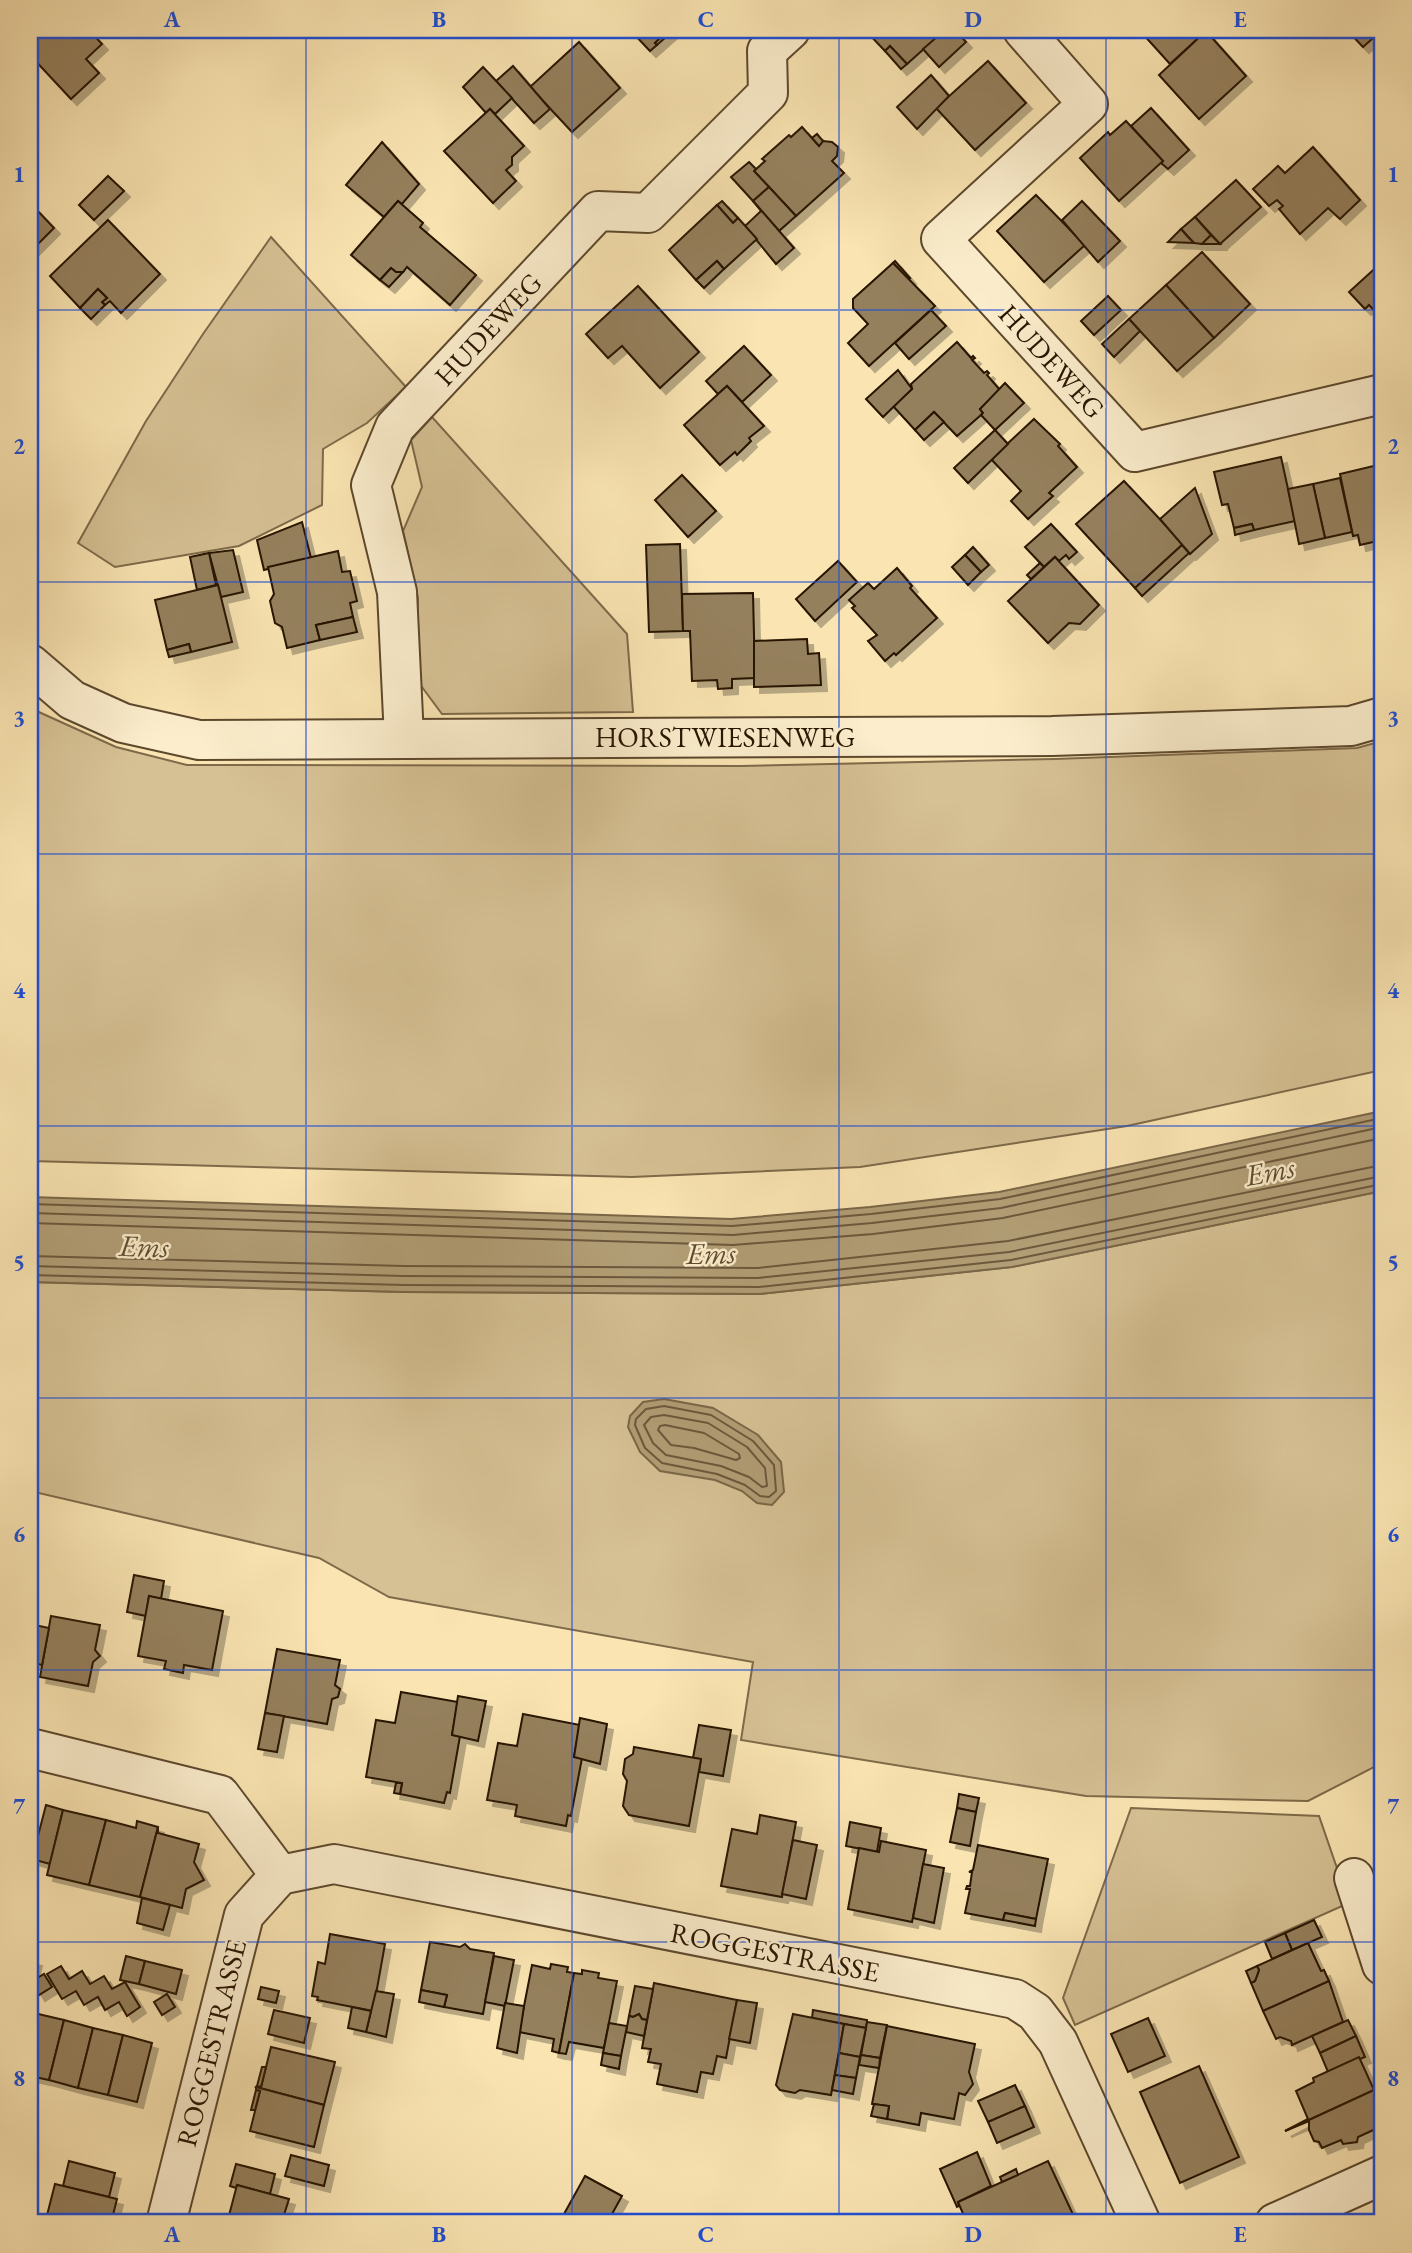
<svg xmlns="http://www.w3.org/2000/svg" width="1412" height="2253" font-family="'EB Garamond',serif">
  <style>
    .green { fill: #d6c194; stroke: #7e6a4a; stroke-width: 2 }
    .water { fill: #b29e76; stroke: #7a6647; stroke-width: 2 }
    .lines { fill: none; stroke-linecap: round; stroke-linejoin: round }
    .shore { stroke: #6c583c; stroke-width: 2 }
    .building { fill: #95805d; stroke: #271301; stroke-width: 2; filter: url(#shadow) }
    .street-casing { stroke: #5c482d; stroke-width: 42 }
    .street { stroke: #fceecd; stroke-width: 38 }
    .grid { fill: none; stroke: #1d4ed8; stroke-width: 2; stroke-opacity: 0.55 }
    .labels { text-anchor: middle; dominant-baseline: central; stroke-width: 5; stroke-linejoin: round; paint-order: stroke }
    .street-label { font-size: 28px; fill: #271301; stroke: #fceecd }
    .water-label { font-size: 30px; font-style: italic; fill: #5f4b30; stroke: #fceecd }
    .neatline { fill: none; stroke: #1d4ed8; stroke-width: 2.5 }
    .grid-label { font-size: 23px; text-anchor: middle; font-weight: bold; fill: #1d4ed8 }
  </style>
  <defs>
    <filter id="shadow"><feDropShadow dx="6" dy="6" stdDeviation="0" flood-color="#0004"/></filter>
  </defs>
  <rect width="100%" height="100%" fill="#fae5b2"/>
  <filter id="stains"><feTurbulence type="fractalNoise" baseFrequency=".00286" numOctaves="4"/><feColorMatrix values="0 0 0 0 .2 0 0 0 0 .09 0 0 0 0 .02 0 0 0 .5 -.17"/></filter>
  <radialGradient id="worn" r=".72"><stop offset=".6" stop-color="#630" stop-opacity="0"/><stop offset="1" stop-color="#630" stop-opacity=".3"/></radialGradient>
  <g class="green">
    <path d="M271,237l135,150 -39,36 -44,26 -1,56 -83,41 -124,21 -37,-24 68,-122 57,-87z"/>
    <path d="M432,417l195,217 6,78 -191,2 -26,-35 2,-81 -15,-67 19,-44 -11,-47z"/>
    <path d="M30,708l86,39 71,18 554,1 314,-7 302,-11 25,-7v329l-255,56 -267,41 -228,10 -602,-16z"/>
    <path d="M1382,1191v572l-74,38 -222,-5 -345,-56 12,-78 -364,-65 -70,-39 -289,-67v-209l373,10 356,2 253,-27z"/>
    <path d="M1131,1808l188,8 30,87 -274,122 -12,-27z"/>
  </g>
  <g class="water">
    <path d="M1382,1111v80l-370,76 -253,27 -356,-2 -373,-10v-85l701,22 139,-12 129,-15z"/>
    <path d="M664,1399l49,9 45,27 23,27 3,30 -12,13 -15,-2 -15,-12 -27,-11 -55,-9 -20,-19 -12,-25 2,-11 13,-14z"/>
  </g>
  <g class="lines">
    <g class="shore">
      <path d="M30,1204l702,22 139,-12 129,-15 382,-81"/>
      <path d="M30,1213l703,22 139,-12 129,-15 381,-81"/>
      <path d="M30,1223l703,22 140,-11 130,-16 379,-80"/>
      <path d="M30,1256l374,10 354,2 250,-27 374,-76"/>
      <path d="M30,1266l374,10 354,2 251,-26 373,-76"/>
      <path d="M30,1275l374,10 355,2 252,-27 371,-76"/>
      <path d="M664,1406l47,9 42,26 21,24 2,26 -7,6 -9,-1 -15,-11 -28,-11 -55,-11 -17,-15 -10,-23 1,-6 10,-10z"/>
      <path d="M664,1415l44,8 39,24 18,21 2,18 -5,1 -13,-10 -28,-11 -55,-11 -13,-12 -9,-18 7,-8z"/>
      <path d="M665,1425l39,8 35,21 1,4 -4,2 -42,-12 -23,-3 -13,-15 2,-4z"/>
    </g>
  </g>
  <g class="building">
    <path d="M30,30h59l13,14 -16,15 13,14 -28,26 -41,-44z"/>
    <path d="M634,30h22l6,6 -7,7 2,2 -7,6 -18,-19z"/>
    <path d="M656,30h18l-17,15 -2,-2 7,-7z"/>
    <path d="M865,30h80l-38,34 -17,-18 -5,5z"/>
    <path d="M945,30h10l11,12 -27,25 -16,-18z"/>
    <path d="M1145,30h59l2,1 -36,33 -28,-31z"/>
    <path d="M1347,30h35l-19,17z"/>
    <path d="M1206,31l40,45 -47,43 -40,-44z"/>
    <path d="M579,42l41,46 -48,44 -42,-45z"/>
    <path d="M890,46l17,18 -6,5 -16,-18z"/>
    <path d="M988,61l38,42 -51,47 -39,-42z"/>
    <path d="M513,66l37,43 -16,14 -38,-42z"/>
    <path d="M483,67l29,31 -17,16 -5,-5 -4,4 -23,-26z"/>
    <path d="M931,75l18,21 -32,33 -20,-22z"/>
    <path d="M1151,108l38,42 -21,19 -7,-6 2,-2 -32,-35z"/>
    <path d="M490,109l34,37 -12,11v8l-6,5 10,11 -23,22 -49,-52z"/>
    <path d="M1126,121l37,40 -44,40 -39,-43 28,-26 2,3z"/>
    <path d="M802,127l17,19 4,-5 9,1 6,5 -1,9 -5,5 12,12 -48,43 -42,-45 11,-10 -3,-2 27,-24 2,2z"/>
    <path d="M817,134l6,7 -4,5 -7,-8z"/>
    <path d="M382,142l37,42 -17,20 -4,-3 -14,16 -38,-32z"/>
    <path d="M1313,147l47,53 -20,19 -12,-11 -28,26 -21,-25 4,-3 -6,-6 -8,6 -16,-17 25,-23 7,7z"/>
    <path d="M749,162l7,7 -2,2 15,16 -16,14 -22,-24z"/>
    <path d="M108,176l16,15 -30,29 -15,-15z"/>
    <path d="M1236,180l25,27 -41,37 -25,-27z"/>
    <path d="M769,187l27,29 -17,15 -26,-30z"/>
    <path d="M1036,195l49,50 -41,37 -47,-51z"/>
    <path d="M398,201l25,22 -3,4 56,48 -26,30 -43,-38 -4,5h-7l-5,-4 -11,12 -29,-25z"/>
    <path d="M722,201l16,17 -5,5 -16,-18z"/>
    <path d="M753,201l41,47 -18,16 -31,-38 16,-15z"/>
    <path d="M1082,201l38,40 -22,21 -36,-42z"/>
    <path d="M717,205l16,18 5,-5 19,21 -33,30 -7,-8 -21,19 -27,-30z"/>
    <path d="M34,207l20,21 -24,24v-41z"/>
    <path d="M1195,217l16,18 -9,9 -8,-1 -13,-14z"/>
    <path d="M108,220l52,54 -39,39 -11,-12 -5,4 -3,-3 5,-4 -9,-9 -18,19 -30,-32z"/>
    <path d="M1181,229l7,8 6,6 -26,-1z"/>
    <path d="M1211,235l9,9h-18z"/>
    <path d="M1202,252l48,52 -36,34 -48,-53z"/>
    <path d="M717,261l7,8 -20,19 -8,-8z"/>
    <path d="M895,261l15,17 -3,1 -14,-16z"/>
    <path d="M1382,262v57l-13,-14 -4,4 -16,-17z"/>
    <path d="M893,263l42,43 -66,60 -21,-23 20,-19 -15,-16v-9z"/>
    <path d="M391,268l5,4h7l-14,15 -9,-7z"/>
    <path d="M1166,285l48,53 -37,33 -48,-52z"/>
    <path d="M638,286l61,66 -39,36 -38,-42 -14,12 -22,-24z"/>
    <path d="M98,289l9,9 -5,4 3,3 -14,14 -11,-11z"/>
    <path d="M1108,296l13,14 -27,25 -13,-14z"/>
    <path d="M931,310l15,16 -37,33 -14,-16z"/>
    <path d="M1129,319l11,12 -26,26 -12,-13z"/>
    <path d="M957,342l14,16 2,-2 2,2 -3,2 12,13 3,-2 2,2 -2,2 13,15 -20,19 3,4 -2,2 -24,21 -23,-24 -19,18 -22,-24 19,-17 -1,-5z"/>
    <path d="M744,346l27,29 -29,27 -15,-16 -9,8 -12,-13z"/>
    <path d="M898,370l14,19 -29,28 -17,-18z"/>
    <path d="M1005,383l19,20 -29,27 -14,-15 2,-2 -3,-4z"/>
    <path d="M727,386l37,40 -15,12 2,3 -14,14 -2,-3 -15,13 -36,-40z"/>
    <path d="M934,412l10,10 -20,18 -9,-10z"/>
    <path d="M1034,419l26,25 -2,2 19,21 -28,26 4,3 -25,23 -17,-18 10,-10 -30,-32z"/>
    <path d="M995,430l13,14 -40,39 -14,-15z"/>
    <path d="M1281,457l14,64 -41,9 -2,-6 -18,4 -6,-24 -6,1 -8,-33z"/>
    <path d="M1382,464v76l-22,5 -2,-10 -5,1 -13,-62z"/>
    <path d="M682,475l34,36 -28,26 -33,-37z"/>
    <path d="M1340,478l12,54 -27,6 -12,-54z"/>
    <path d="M1124,481l59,63 -48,44 -59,-64z"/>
    <path d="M1313,484l12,54 -26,6 -11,-55z"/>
    <path d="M1195,488l17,46 -22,20 -30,-35z"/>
    <path d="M302,522l9,36 -47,12 -7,-30z"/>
    <path d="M1051,524l26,28 -8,7 -3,-4 -7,6 -4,-4 -11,10 -19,-20z"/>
    <path d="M1252,524l2,6 -19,5 -1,-7z"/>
    <path d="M680,544l3,87 -34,1 -3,-87z"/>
    <path d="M1182,545l7,8 -47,43 -7,-8z"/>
    <path d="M973,547l16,18 -8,7 -16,-17z"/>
    <path d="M233,550l10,42 -22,5 -12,-44z"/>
    <path d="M338,551l4,21 8,-1 7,30 -7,2 3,14 -37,8 4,15 -33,8 -5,-21 -7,-4 -5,-22 4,-7 -6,-27z"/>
    <path d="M209,553l7,32 -19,5 -7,-33z"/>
    <path d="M965,555l16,17 -13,13 -16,-18z"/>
    <path d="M1055,557l44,48 -19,19 -11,-1 -21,20 -40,-42z"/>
    <path d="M838,561l19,21 -42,39 -19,-22z"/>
    <path d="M1040,563l4,4 -13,12 -4,-4z"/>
    <path d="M897,568l15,18 -2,2 27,30 -41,37 -2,-2 -9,8 -17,-20 9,-6 -25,-27 3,-2 -6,-6 19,-17 6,6z"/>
    <path d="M218,585l14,57 -41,10 -2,-8 -22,6 -12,-50z"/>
    <path d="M753,593l2,85 -23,1v9l-14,1 -1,-9 -25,1 -2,-50h-7l-1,-37z"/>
    <path d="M353,617l4,15 -37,8 -4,-15z"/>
    <path d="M807,639l1,15 11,-1 2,32 -67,2v-46z"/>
    <path d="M189,644l2,8 -22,5 -2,-7z"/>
    <path d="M134,1575l30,6 -3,18 -12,-3 -3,20 -19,-4z"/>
    <path d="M149,1596l74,15 -11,59 -28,-5 -1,8 -19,-4 2,-8 -28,-5z"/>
    <path d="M51,1616l49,9 -5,25 5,6 -7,6 -5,24 -48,-9z"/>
    <path d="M30,1624l19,4 -7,37 -12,-3z"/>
    <path d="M277,1649l63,11 -5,25 5,4 -2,8 -6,2 -5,25 -62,-11z"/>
    <path d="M401,1692l57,10 -6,33 8,1 -10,57 -3,-1 -3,11 -44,-9 2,-11 -36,-6 10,-57 19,3z"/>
    <path d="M458,1696l28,5 -8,40 -26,-6z"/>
    <path d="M265,1713l19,3 -7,36 -19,-3z"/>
    <path d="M523,1714l57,11 -6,32 8,1 -11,58 -3,-1 -2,11 -51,-10 2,-11 -30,-5 11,-57 19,3z"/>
    <path d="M580,1718l27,6 -7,40 -26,-7z"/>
    <path d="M699,1725l32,5 -8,46 -24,-4 2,-13 -8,-1z"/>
    <path d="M634,1747l67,12 -12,67 -60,-11 -6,-9 4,-25 -4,-7 2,-15 8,-5z"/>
    <path d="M396,1783h6l-2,11 -6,-1z"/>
    <path d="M959,1794l20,4 -3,14 -19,-4z"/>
    <path d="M46,1805l17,5 -13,54 -18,-5z"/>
    <path d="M957,1808l19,4 -6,34 -20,-4z"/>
    <path d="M63,1810l43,10 -17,65 -42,-10z"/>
    <path d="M760,1815l36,7 -14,75 -61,-11 11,-57 25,5z"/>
    <path d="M106,1820l30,8 1,-7 21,6 -18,70 -51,-12z"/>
    <path d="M850,1822l31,6 -4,24 -31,-6z"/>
    <path d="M158,1827v6l41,11 -5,18 10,18 -18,9 -4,19 -42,-11z"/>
    <path d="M793,1840l24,5 -11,54 -24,-5z"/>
    <path d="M881,1841l45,9 -14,72 -64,-13 11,-61 20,4z"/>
    <path d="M978,1845l70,14 -12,60 -31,-6 -2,7 -38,-7 5,-24h-4l1,-3h3l2,-14h-3l4,-2z"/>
    <path d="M923,1864l21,4 -10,55 -21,-5z"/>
    <path d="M142,1898l28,7 -7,25 -26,-7z"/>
    <path d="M1005,1913l31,6 -1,7 -32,-6z"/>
    <path d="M1314,1920l8,17 -30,13 -7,-17z"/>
    <path d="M1285,1933l7,17 -20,9 -7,-17z"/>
    <path d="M330,1934l55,10 -12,67 -56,-11 1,-3 -6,-1 6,-34 7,2z"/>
    <path d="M430,1942l30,5 5,-3 5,5 24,4 -11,61 -39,-7 3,-12 -26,-5z"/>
    <path d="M1308,1943l13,28 3,-1 5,11 -66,30 -12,-28 4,-2 4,-11 -2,-4z"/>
    <path d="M126,1956l19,5 -6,23 -19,-4z"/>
    <path d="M494,1956l20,4 -9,46 -20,-4z"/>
    <path d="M30,1959l6,1 -4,17 -2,-1z"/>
    <path d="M145,1961l37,9 -6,24 -37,-10z"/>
    <path d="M551,1964l17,3 -1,5 7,1 -15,80 -7,-2 2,-12 -35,-7 13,-67 18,4z"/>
    <path d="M61,1966l8,13 13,-8 8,13 14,-8 8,13 13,-7 15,25 -13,9 -8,-14 -14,8 -7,-13 -14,8 -8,-14 -14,8 -15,-25z"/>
    <path d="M1257,1966l2,4 -4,11 -4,2 -5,-12z"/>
    <path d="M582,1970l17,3 -1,5 19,3 -13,67 -35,-6 -3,12 -7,-1 15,-80 8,1z"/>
    <path d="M44,1974l8,13 -13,8 -8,-13z"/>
    <path d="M1329,1981l14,41 -51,23 -1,-4 -11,-4 -4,2 -13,-28z"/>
    <path d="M654,1983l83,17 -11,58 -9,-2 -4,18 -12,-2 -4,20 -40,-8 4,-20 -13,-2 3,-13 -9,-1z"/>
    <path d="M635,1986l18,3 -6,31 -5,-1 -3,-5 -6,3 -4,-1z"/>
    <path d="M261,1987l18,4 -3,12 -18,-4z"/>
    <path d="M421,1990l26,5 -3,12 -25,-5z"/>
    <path d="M376,1991l18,3 -8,43 -20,-5z"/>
    <path d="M167,1994l8,13 -13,8 -8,-13z"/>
    <path d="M737,2000l20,3 -7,40 -21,-4z"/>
    <path d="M505,2003l19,3 -7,47 -20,-5z"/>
    <path d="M352,2007l19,4 -5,21 -18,-4z"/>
    <path d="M274,2010l36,8 -6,25 -36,-9z"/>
    <path d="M813,2010l54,10v2l-1,6 -54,-10z"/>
    <path d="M34,2013l30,7 -15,60 -19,-4v-46z"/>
    <path d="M639,2014l3,5 5,1 -3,16 -18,-4 3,-16 4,1z"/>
    <path d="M793,2014l51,10 -13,71 -31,-5 -5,3 -15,-3 -4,-5z"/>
    <path d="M1148,2018l17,38 -37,16 -17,-38z"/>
    <path d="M64,2020l29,8 -15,60 -29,-8z"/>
    <path d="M1348,2020l8,16 -36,17 -8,-17z"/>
    <path d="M867,2022l20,3 -7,33 -19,-3z"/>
    <path d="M609,2023l18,3 -6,30 -18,-3z"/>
    <path d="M844,2024l22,4 -6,29 -21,-4z"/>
    <path d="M887,2026l88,18 -6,28 4,12 -8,11 -6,-2 -5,26 -33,-6 -2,12 -32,-6 2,-13 -17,-2z"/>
    <path d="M93,2028l30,7 -15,60 -30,-7z"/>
    <path d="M123,2035l29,8 -15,59 -29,-7z"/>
    <path d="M1356,2036l9,21 -37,15 -8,-19z"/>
    <path d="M271,2047l64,15 -11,43 -68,-18 1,-1 4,1z"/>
    <path d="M603,2053l18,3 -2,13 -18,-4z"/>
    <path d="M839,2053l21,4 -4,21 -21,-3z"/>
    <path d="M861,2055l19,3 -1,10 -20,-3z"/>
    <path d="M1359,2057l15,33 -89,41 23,-12 -12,-28 18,-9 -1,-4z"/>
    <path d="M1199,2066l40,91 -59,26 -40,-91z"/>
    <path d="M262,2067h4l-5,20 -4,-1z"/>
    <path d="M835,2075l21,3 -3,16 -21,-4z"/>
    <path d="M1015,2085l10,21 -37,16 -10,-21z"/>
    <path d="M256,2087l68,18 -10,42 -64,-16 10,-40 -4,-1z"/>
    <path d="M256,2090l4,1 -5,19h-4z"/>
    <path d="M1374,2090l8,18v18l-24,11 -1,5 -14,2 -2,-4 -19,8 -3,-6 -5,-1 -5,-11v-9l-24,10z"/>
    <path d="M874,2104l15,2 -2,13 -16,-3z"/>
    <path d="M1025,2106l9,21 -37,16 -9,-21z"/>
    <path d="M977,2152l14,34 -33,16 1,4 -2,1 -17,-38z"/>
    <path d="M291,2155l38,10 -5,21 -39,-10z"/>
    <path d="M69,2161l46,12 -6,24 -46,-11z"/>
    <path d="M1048,2161l29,62h-110l-9,-21z"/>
    <path d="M236,2164l39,10 -5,20 -33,-9 -1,3 -6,-2z"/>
    <path d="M1016,2169l2,6 -16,7 -2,-5z"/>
    <path d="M585,2176l37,20 -15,27h-48z"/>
    <path d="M55,2184l62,15 -6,24h-66z"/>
    <path d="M237,2185l52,14 -6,19 3,5h-59z"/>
  </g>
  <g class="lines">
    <g class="street-casing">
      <g id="street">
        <path d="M1023,30l65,74 -147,135 194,213 247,-58"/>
        <path d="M30,664l42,36 51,23 76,17 853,-4 299,-10 31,-9"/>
        <path d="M404,738l-7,-146 -26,-107 24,-58 203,-216 50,2 120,-120 -1,-42 23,-21"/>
        <path d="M30,1748l190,47 60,80"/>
        <path d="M1354,1878l28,87"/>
        <path d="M166,2223l78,-308 36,-40 54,-11 681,135 20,13 23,30 83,181"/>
        <path d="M1275,2223l107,-48"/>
      </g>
    </g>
    <use href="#street" class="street"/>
  </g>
  <path class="grid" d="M306,30v2193M572,30v2193M839,30v2193M1106,30v2193M30,310h1352M30,582h1352M30,854h1352M30,1126h1352M30,1398h1352M30,1670h1352M30,1942h1352"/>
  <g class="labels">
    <g class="street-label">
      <text transform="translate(488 329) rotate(-47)">HUDEWEG</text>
      <text transform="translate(1052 361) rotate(48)">HUDEWEG</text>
      <text x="725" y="737">HORSTWIESENWEG</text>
      <text transform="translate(775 1952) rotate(11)">ROGGESTRASSE</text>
      <text transform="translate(211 2043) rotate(-76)">ROGGESTRASSE</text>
    </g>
    <g class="water-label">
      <text transform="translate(1270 1171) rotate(-11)">Ems</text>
      <text transform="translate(144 1246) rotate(2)">Ems</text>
      <text transform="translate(711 1253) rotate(-1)">Ems</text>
    </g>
  </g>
  <rect width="1412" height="2253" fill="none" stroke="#fae5b2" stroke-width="77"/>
  <rect x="38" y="38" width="1336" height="2176" class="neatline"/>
  <g class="grid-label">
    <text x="172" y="27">A</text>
    <text x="439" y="27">B</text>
    <text x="706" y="27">C</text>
    <text x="973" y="27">D</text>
    <text x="1240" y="27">E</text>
    <text x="19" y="182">1</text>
    <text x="1393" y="182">1</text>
    <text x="19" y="454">2</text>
    <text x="1393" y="454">2</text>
    <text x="19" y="726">3</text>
    <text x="1393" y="726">3</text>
    <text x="19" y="998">4</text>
    <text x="1393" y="998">4</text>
    <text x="19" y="1270">5</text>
    <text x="1393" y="1270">5</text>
    <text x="19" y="1542">6</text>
    <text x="1393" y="1542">6</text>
    <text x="19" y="1814">7</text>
    <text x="1393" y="1814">7</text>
    <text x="19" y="2086">8</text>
    <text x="1393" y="2086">8</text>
    <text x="172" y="2242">A</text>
    <text x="439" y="2242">B</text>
    <text x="706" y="2242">C</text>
    <text x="973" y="2242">D</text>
    <text x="1240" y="2242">E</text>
  </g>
  <rect width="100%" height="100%" filter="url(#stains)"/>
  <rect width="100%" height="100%" fill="url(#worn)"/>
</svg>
